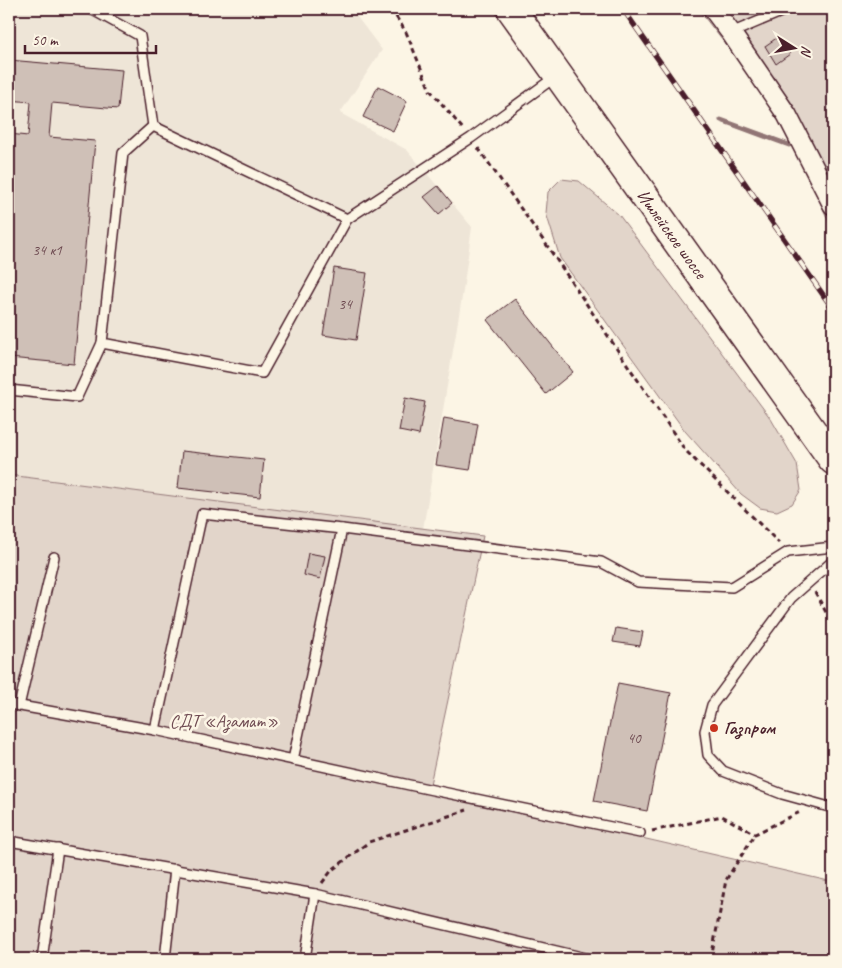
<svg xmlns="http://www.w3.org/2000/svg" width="842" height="968" font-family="Caveat,sans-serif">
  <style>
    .built { fill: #eee5d7 }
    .green { fill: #e2d5ca; stroke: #967a7a }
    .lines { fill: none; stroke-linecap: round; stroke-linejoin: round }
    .stream { stroke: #917474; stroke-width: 5 }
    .building { fill: #cfc0b7; stroke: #4a1f2b }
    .service-casing { stroke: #4a1f2b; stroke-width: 12 }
    .minor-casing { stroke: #4a1f2b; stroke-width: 22 }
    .primary-casing { stroke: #4a1f2b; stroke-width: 31 }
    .path { stroke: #4a1f2b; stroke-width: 3; stroke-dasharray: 5 4; stroke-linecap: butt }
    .service { stroke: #fcf5e5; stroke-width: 9 }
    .minor { stroke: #fcf5e5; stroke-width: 19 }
    .primary { stroke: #fcf5e5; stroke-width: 28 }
    .rail-casing { stroke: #4a1f2b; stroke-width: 5.5 }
    .rail { stroke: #fcf5e5; stroke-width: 4; stroke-dasharray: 11; stroke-linecap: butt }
    .poi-dot { fill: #c8321e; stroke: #fcf5e5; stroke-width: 2 }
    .labels { text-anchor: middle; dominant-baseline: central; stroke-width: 5; stroke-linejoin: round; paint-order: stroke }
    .number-label { font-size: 15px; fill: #6b474e }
    .street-label { font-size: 18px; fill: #4a1f2b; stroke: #fcf5e5 }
    .park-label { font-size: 18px; fill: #704c53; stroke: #fcf5e5 }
    .poi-label { font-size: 18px; font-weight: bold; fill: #4a1f2b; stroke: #fcf5e5; text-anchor: start }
  </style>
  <rect width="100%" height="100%" fill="#fcf5e5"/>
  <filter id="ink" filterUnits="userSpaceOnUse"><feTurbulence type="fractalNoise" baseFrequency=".02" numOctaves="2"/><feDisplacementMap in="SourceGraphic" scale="10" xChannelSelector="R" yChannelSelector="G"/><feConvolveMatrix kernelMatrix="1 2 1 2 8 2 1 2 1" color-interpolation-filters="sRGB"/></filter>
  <g filter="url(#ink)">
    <path class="built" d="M9,9h342l31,41 -42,63 67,37 65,77 -9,64 -40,238 -414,-54z"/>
    <g class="green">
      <path d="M698,9h135v222l-51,-114z"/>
      <path d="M561,179l18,2 40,34 152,204 26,45 4,26 -9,14 -15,7 -17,-3 -19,-14 -56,-63 -125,-173 -14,-45 2,-21z"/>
      <path d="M9,475l474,61 -54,253 404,93v77h-824z"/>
    </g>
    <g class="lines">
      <path class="stream" d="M721,120l68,25"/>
    </g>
    <g class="building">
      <path d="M778,37l12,17 -14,10 -11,-18z"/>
      <path d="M9,60l113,10 -4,39 -66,-6 -3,34 46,4 -21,223 -65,-6v-224l19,2 3,-34 -22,-2z"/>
      <path d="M378,86l29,15 -14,30 -30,-14z"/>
      <path d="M438,186l14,17 -13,11 -15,-17z"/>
      <path d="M334,268l33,5 -11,67 -33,-5z"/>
      <path d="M515,299l58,73 -27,22 -59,-74z"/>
      <path d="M405,398l20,4 -6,33 -20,-4z"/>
      <path d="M444,418l34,6 -8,46 -34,-5z"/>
      <path d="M182,451l82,9 -4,37 -82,-9z"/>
      <path d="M308,553l17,3 -5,23 -16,-4z"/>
      <path d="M616,628l27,4 -3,14 -27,-4z"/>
      <path d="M618,683l53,10 -24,118 -53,-10z"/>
    </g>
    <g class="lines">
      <g class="service-casing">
        <g id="service">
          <path d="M91,9l49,27 13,90 194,93 124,-81 84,-61"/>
          <path d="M731,33l57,-24"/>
          <path d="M153,126l-30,27 -21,190 160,30 85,-154"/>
          <path d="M9,390l68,7 25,-54"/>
          <path d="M342,529l259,33 37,20 94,5 56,-35 45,-5"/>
          <path d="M833,561l-42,37 -79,107 -7,26 3,24 15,16 59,23 51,14"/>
          <path d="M9,704l146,26 273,59 212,44"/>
          <path d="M19,706l35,-149"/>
          <path d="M155,730l47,-216 140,15 -49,231"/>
          <path d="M9,841l306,53 275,65"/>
          <path d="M42,959l16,-110"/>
          <path d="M165,959l10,-90"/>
          <path d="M305,959l10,-65"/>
        </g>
      </g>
      <g class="minor-casing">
        <path id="minor" d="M713,9l18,24 56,82 46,90"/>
      </g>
      <g class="primary-casing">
        <path id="primary" d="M511,9l322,451"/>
      </g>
      <g class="path">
        <path d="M391,9l15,23 24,58 33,39"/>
        <path d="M478,148l70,99 137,203 94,93"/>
        <path d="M815,592l18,33"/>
        <path d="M652,831l70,-15 33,18 45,-22"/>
        <path d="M322,883l10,-13 37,-28 98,-32"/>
        <path d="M711,959l15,-79 29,-46"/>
      </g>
      <use href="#service" class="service"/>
      <use href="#minor" class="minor"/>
      <use href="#primary" class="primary"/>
      <g class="rail-casing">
        <path id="rail" d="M623,9l210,300"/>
      </g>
      <use href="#rail" class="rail"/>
    </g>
  </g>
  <circle class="poi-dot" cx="714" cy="728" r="5"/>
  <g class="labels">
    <g class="number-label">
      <text x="47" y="250">34 к1</text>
      <text x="345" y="304">34</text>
      <text x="634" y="738">40</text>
    </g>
    <g class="street-label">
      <text transform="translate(672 234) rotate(54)">Ишлейское шоссе</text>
    </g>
    <g class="park-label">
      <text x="224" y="721">СДТ «Азамат»</text>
    </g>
    <g class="poi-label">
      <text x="724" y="728">Газпром</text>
    </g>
  </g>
  <rect width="842" height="968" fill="none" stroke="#fcf5e5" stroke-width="30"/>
  <rect x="15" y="15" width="812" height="938" fill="none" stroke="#4a1f2b" stroke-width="2" filter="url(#ink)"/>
  <g transform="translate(794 48) rotate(101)" stroke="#fcf5e5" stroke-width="4" paint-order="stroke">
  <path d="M0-4L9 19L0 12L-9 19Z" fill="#4a1f2b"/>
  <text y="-8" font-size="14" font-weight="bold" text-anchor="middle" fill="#4a1f2b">N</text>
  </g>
  <path d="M25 45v8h131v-8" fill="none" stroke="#4a1f2b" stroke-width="2.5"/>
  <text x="32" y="45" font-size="15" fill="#4a1f2b" stroke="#fcf5e5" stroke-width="4" paint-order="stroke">50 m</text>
</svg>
